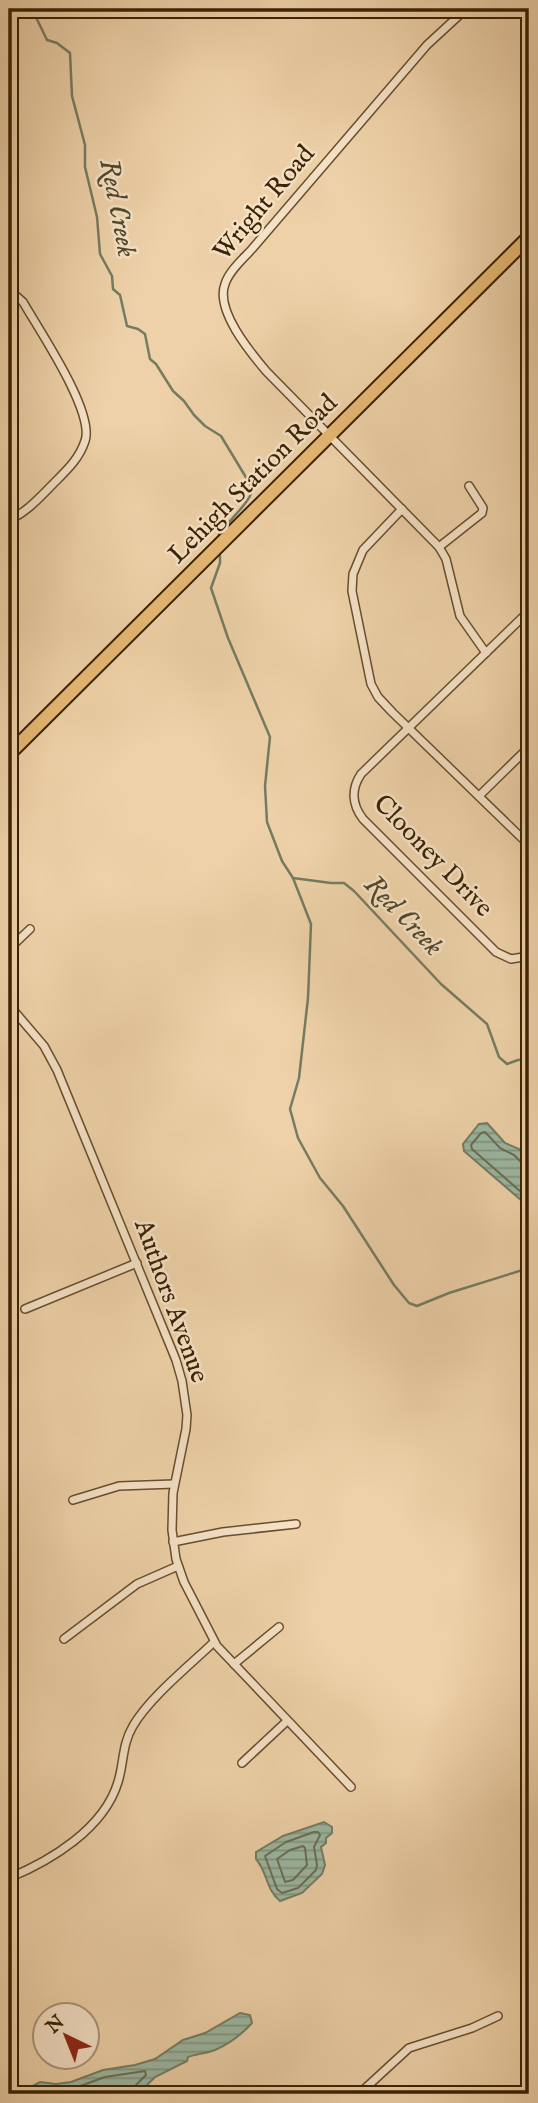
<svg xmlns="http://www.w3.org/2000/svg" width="538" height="2103" font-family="'IM FELL English',serif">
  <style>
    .water { fill: url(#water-rules); stroke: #747c63; stroke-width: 2 }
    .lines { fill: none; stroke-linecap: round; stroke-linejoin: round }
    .shore { stroke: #6a6d53; stroke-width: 2 }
    .stream { stroke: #747c63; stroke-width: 2.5 }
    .street-casing { stroke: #674e2c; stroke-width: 10 }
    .primary-casing { stroke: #3a2203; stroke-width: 16 }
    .highway-casing { stroke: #3a2203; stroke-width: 18 }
    .street { stroke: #f4e1c6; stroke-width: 7 }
    .primary { stroke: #e7b874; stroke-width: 12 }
    .highway { stroke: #e7b874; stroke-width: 14 }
    .labels { text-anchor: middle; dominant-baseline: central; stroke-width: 5; stroke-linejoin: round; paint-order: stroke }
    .street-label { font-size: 26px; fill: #3a2203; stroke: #f4e1c6 }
    .water-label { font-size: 28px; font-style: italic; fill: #52482b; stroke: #f4e1c6 }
  </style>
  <defs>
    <pattern id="water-rules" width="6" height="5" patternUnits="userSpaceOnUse" patternTransform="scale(1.75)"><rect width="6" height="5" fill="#9bb8a3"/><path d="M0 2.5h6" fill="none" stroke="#7f9583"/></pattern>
  </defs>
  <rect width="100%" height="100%" fill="#eed1a8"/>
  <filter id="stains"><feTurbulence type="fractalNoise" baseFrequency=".00286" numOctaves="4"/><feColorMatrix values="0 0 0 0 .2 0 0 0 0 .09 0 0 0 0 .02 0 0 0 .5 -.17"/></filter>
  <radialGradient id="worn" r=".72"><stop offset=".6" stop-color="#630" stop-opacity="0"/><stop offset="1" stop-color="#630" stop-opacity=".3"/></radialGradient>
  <g class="water">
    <path d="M487,1123l18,20 14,6 10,12v46l-65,-56 -1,-7 16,-20z"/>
    <path d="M324,1822l8,5v6l-6,5v5l-5,4 4,18 -3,9 -20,19 -22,8c-15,-13 -12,-28 -24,-42v-7l27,-16z"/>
    <path d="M240,2013l10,2 2,8c-10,11 -23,21 -37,27 -8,3 -18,4 -27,7l-1,4 -32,16 -17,17h-117l-3,-5 11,-1 11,-6 16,2 15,-2 32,-12 32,-5 20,-6 28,-19 22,-7z"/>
  </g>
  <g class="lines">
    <g class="shore">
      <path d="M529,1166l-6,-2 -9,-9 -14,-7 -15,-16 -4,1 -10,12 1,4 57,50"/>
      <path d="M314,1832h4l2,3 -6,12 3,18 -1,5 -18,18 -16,5 -5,-4 -12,-33 21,-14z"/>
      <path d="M303,1846l2,2 2,17 -14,15 -8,2 -8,-23 13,-9z"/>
      <path d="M33,2094l8,-5h31l33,-12 40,-6 1,4 -11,11 -2,8"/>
    </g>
    <g class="stream">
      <path d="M32,9l15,31 10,3 13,10 2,43 13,49v22l12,50 3,37 12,22 1,13 7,6 7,31 11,3 7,5 5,25 6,5 17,27 11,10 10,14 11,11 16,10 32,53c-5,16 -23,30 -34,45v3"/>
      <path d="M220,556v7l-9,25 17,50 42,99 -5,49 2,36 15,39 11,17 38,5h13l10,8 87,93 46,40 12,33 8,7 11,-4 11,-1"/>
      <path d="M293,878l18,46 -3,74 -9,80 -9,31 8,29 22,40 23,28 51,79 15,18 8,3 32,-13 80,-25"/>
    </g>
    <g class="street-casing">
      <g id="street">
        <path d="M466,9l-39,36 -175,204c-9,10 -23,22 -27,35 -10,26 25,68 41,87l173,176 7,12 14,57 26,37"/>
        <path d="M9,293l5,1 9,8c16,28 72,110 62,139 -6,18 -18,29 -31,42 -15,15 -27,29 -45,37"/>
        <path d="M402,509l-39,41 -10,24 -1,17 19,93 7,13 14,15 137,133"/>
        <path d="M439,547l43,-34 1,-5 -14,-22"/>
        <path d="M529,611l-168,163c-10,15 -9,31 2,45l133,133 15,7 18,-3"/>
        <path d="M479,796l50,-49"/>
        <path d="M9,949l21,-20"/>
        <path d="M9,1005l35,41 13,24 119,290 6,21 5,34 -1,14 -13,64 -1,37 4,29 8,23 33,64 134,141"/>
        <path d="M25,1309l112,-46"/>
        <path d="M73,1500l46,-14 55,-2"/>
        <path d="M173,1542l50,-10 73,-8"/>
        <path d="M64,1639l73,-55 41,-18"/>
        <path d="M234,1664l45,-37"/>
        <path d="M242,1763l45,-42"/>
        <path d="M9,1878c41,-17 95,-49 109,-96 6,-19 4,-38 15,-56 16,-28 57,-61 81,-84"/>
        <path d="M359,2094l50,-46 63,-20 26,-12"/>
      </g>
    </g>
    <g class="primary-casing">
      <path id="primary" d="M9,754l520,-517"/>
    </g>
    <g class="highway-casing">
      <path id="highway" d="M525,2094l4,-3"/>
    </g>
    <use href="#street" class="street"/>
    <use href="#primary" class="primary"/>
    <use href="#highway" class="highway"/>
  </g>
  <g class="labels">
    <g class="street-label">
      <text transform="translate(264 203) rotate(-50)">Wright Road</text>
      <text transform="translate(253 479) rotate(-45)">Lehigh Station Road</text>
      <text transform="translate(433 856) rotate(46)">Clooney Drive</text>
      <text transform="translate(171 1301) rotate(70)">Authors Avenue</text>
    </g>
    <g class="water-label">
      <text transform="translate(117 208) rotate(79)">Red Creek</text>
      <text transform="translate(403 916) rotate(46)">Red Creek</text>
    </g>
  </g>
  <rect width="538" height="2103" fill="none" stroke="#eed1a8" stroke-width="35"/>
  <rect x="10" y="10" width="517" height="2082" fill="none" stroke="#3a2203" stroke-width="3.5"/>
  <rect x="18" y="18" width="503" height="2068" fill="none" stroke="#3a2203" stroke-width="2"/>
  <g transform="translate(66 2036) rotate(317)"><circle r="33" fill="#f4e1c6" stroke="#aa9578" stroke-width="2"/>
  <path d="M0-5L12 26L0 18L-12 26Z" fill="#8f2418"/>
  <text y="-10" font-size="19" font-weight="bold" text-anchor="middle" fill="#3a2203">N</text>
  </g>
  <rect width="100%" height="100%" filter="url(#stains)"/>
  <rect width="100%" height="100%" fill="url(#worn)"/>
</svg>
